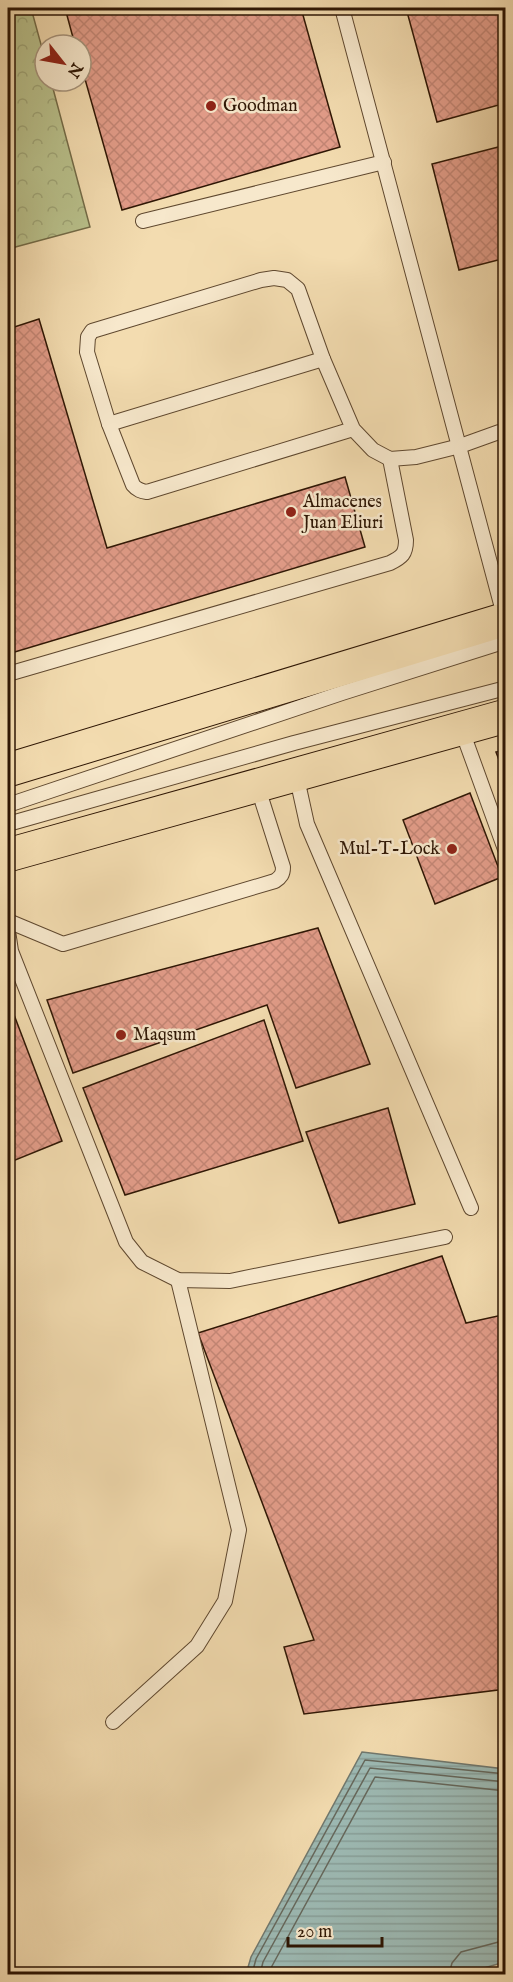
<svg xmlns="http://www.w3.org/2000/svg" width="513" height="1982" font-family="'IM FELL English',serif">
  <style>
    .forest { fill: url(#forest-crowns); stroke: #746c48; stroke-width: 1.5 }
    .water { fill: url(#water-rules); stroke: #71786e; stroke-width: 1.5 }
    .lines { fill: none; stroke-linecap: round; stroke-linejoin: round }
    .shore { stroke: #66685c; stroke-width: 1.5 }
    .building { fill: url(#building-cross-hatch); stroke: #2e1604; stroke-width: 1.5 }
    .service-casing { stroke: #5f482f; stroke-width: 16 }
    .primary-casing { stroke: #2e1604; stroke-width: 35 }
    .service { stroke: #f7e8cc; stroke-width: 14 }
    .primary { stroke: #f3dcb0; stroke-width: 33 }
    .poi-dot { fill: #8f2418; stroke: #f7e8cc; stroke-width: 2 }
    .labels { text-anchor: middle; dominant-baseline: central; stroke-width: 5; stroke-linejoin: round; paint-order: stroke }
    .poi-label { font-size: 18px; fill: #2e1604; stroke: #f7e8cc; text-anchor: start }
  </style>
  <defs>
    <pattern id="forest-crowns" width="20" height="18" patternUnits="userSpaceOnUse" patternTransform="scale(1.5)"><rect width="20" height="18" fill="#b9c18c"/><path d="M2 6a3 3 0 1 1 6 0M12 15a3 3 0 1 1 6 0" fill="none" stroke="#9fa577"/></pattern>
    <pattern id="water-rules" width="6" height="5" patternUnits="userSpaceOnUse" patternTransform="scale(1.5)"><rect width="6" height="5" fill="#9dbab4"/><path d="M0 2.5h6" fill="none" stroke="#889f99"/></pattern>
    <pattern id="building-cross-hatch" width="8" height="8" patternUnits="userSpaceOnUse" patternTransform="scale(1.5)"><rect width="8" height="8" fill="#e39d8a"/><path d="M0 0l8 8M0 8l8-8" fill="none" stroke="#c38675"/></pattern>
  </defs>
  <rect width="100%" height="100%" fill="#f3dcb0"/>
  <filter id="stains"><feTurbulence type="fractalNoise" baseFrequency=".00333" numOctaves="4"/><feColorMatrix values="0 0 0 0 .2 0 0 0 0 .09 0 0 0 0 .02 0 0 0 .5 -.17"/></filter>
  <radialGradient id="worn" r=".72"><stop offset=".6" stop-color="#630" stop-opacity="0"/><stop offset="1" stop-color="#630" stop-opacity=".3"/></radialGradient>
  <path class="forest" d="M8,8h23l14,51v22h6l39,146 -82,22z"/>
  <path class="water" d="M362,1752l143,17v193l-42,12h-217l5,-17z"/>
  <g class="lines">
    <g class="shore">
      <path d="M252,1974l4,-15 109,-199 141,14"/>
      <path d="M260,1974l3,-12 107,-194 136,14"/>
      <path d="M269,1974l3,-8 103,-189 131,14"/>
      <path d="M449,1974l3,-11 9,-11 45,-12"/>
    </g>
  </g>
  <g class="building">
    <path d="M65,8h236l39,139 -218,63 -41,-145v-20h-6z"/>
    <path d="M406,8h100v95l-69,19z"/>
    <path d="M506,145v113l-47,12 -27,-106z"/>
    <path d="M39,319l68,229 238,-71 20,70 -357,107v-325z"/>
    <path d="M506,750v28l-10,-26z"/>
    <path d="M470,793l32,84 -67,27 -32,-84z"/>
    <path d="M318,928l52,136 -74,24 -29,-83 -194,68 -26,-73z"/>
    <path d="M8,999l54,142 -54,22z"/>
    <path d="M264,1020l39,121 -178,54 -42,-107z"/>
    <path d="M388,1108l27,96 -76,19 -33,-91z"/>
    <path d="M442,1256l24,67 36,-8 4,10v364l-202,25 -20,-67 30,-7 -116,-307z"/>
  </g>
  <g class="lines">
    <g class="service-casing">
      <g id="service">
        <path d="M342,8l163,611"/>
        <path d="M143,221l241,-59"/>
        <path d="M109,424l214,-65"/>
        <path d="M353,429l-206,63c-6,-1 -10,-2 -14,-7l-24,-61 -22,-72 1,-15 4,-6 169,-51 13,-2 13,2 11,9 25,70 30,70 20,21 17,9 26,-2 44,-11 39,-14 7,1"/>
        <path d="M8,674l382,-111c12,-6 16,-9 16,-23l-16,-81"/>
        <path d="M461,728l45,124"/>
        <path d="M296,774l11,50 164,384"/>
        <path d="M8,805l334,-112 164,-52"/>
        <path d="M8,824l286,-81 212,-55"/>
        <path d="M8,921l55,23 212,-63c6,-4 8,-7 8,-14l-26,-82"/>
        <path d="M8,931l3,20 115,291 16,20 36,18 52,1 215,-44"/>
        <path d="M113,1722l84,-76 28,-45 14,-71 -61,-250"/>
      </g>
    </g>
    <g class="primary-casing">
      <g id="primary">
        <path d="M8,770l498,-151"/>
        <path d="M8,855l498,-139"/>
      </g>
    </g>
    <use href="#service" class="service"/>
    <use href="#primary" class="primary"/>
  </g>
  <g class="poi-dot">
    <circle cx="211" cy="106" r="6"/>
    <circle cx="291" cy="512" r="6"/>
    <circle cx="452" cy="849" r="6"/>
    <circle cx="121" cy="1035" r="6"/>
  </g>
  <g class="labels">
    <g class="poi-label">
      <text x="223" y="106">Goodman</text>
      <text x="303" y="502">Almacenes<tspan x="303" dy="21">Juan Eliuri</tspan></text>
      <text x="440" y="849" text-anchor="end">Mul-T-Lock</text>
      <text x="133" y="1035">Maqsum</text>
    </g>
  </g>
  <rect width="513" height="1982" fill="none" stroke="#f3dcb0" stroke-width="30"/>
  <rect x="9" y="9" width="495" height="1964" fill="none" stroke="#2e1604" stroke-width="3"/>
  <rect x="15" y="15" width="483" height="1952" fill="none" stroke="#2e1604" stroke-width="1.5"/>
  <g transform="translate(63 63) rotate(121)"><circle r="28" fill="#f7e8cc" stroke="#a7947c" stroke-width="1.5"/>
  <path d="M0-4.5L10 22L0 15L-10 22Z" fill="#8f2418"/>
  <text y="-9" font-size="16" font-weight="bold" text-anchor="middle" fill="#2e1604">N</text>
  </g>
  <path d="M288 1937v9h94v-9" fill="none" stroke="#2e1604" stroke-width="3"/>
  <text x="297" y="1937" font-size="18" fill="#2e1604" stroke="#f7e8cc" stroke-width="4.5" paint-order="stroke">20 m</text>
  <rect width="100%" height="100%" filter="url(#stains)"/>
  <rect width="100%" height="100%" fill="url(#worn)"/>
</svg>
